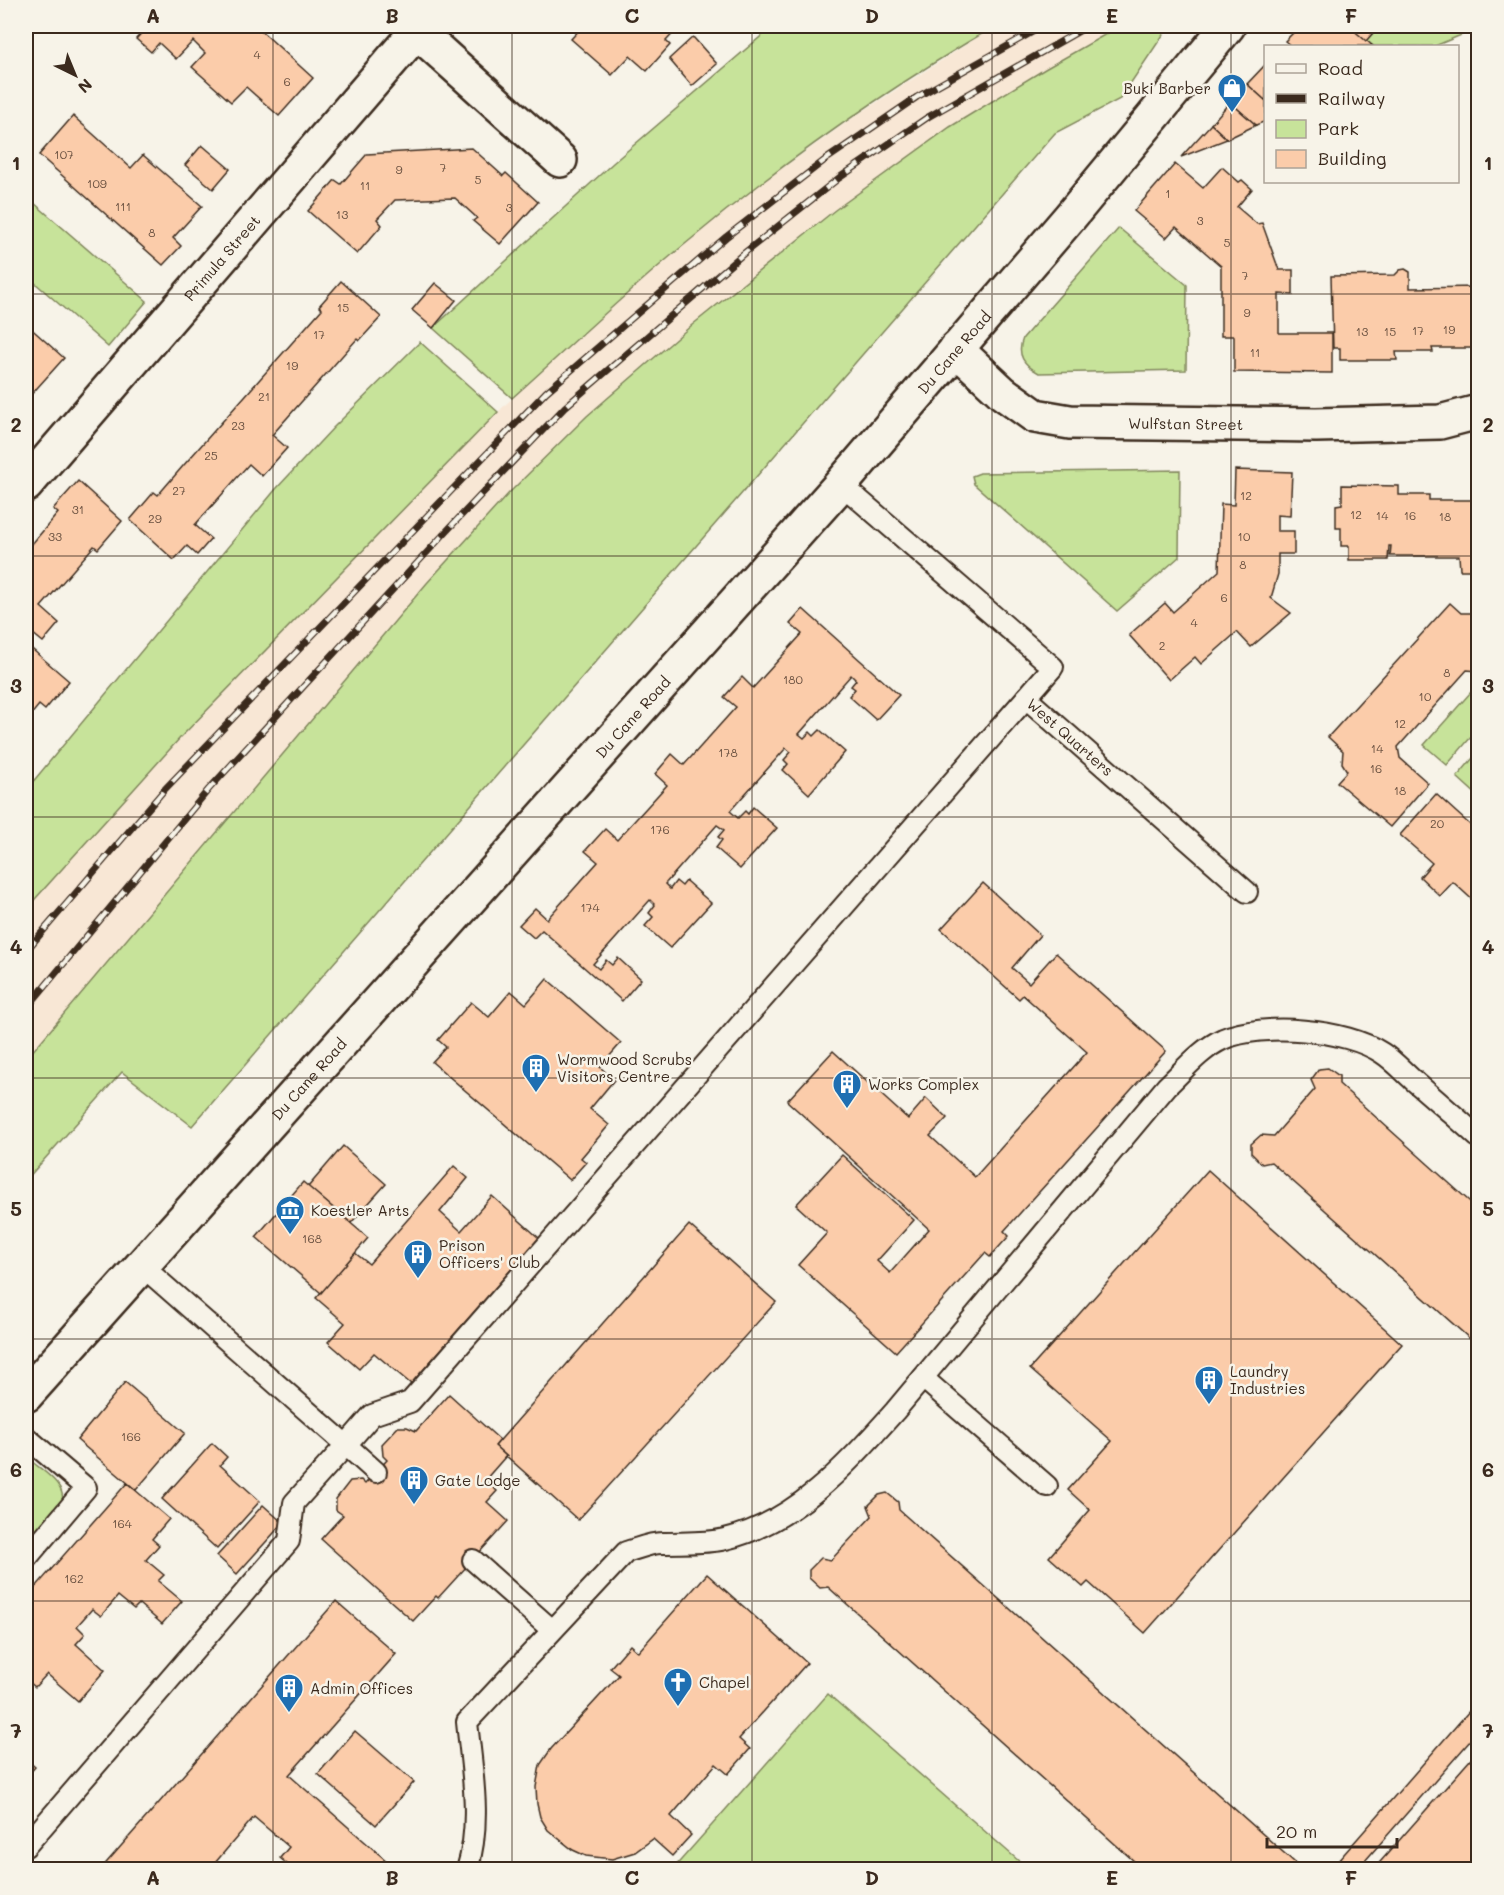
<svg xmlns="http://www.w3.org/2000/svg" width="1504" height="1895" font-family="Mali,sans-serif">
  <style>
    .built { fill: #f8e7d5 }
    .green { fill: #c7e39a; stroke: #81865c; stroke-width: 1.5 }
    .building { fill: #fbccaa; stroke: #3b2a1e; stroke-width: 1.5 }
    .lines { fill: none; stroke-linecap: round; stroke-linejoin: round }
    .service-casing { stroke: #3b2a1e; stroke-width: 24 }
    .minor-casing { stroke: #3b2a1e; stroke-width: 38 }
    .tertiary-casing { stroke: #3b2a1e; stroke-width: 38 }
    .service { stroke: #f7f3e8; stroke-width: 20 }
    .minor { stroke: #f7f3e8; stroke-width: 33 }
    .tertiary { stroke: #f7f3e8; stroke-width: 33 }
    .rail-casing { stroke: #3b2a1e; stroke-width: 7 }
    .rail { stroke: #f7f3e8; stroke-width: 4.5; stroke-dasharray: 14; stroke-linecap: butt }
    .grid { fill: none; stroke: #3b2a1e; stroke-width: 1.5; stroke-opacity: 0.55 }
    .labels { text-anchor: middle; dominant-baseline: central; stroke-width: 5; stroke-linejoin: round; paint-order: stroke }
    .number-label { font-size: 12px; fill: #6b5241 }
    .poi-label { font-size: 15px; fill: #3b2a1e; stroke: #f7f3e8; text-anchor: start }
    .street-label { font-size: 15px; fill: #3b2a1e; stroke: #f7f3e8 }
    .neatline { fill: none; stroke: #3b2a1e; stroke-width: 2 }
    .grid-label { font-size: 20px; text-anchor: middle; font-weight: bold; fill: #3b2a1e }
  </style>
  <rect width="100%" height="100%" fill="#f7f3e8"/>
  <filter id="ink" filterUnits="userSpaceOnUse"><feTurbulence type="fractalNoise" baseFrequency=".0167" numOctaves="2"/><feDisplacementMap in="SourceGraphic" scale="12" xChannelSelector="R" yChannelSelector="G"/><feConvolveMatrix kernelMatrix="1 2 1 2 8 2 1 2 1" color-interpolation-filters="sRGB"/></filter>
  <g filter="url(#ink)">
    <path class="built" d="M995,26h125l-75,43 -95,58 -115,83 -143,115 -105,91 -78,77 -82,90 -401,476v-150l154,-171 325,-333 152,-139 99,-79 98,-70z"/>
    <g class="green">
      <path d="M773,26h222c-110,64 -218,141 -316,223 -57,47 -111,99 -167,149l-79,-70 180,-165z"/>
      <path d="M1120,26h49l-49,73 -65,34 -863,993 -70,-54 -96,108v-121l401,-476 82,-90 78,-77 105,-91 143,-115 115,-83 95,-58z"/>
      <path d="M1379,26h99v2l-43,18h-62l-7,-5z"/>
      <path d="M26,196l121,105 -39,46 -82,-72z"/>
      <path d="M1119,228l68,57 -1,85 -147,3c-15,-8 -23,-18 -16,-35z"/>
      <path d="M420,342l78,70 -318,326 -154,171v-119l250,-301 57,-61z"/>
      <path d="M1180,470l-1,87 -62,54 -143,-127 -2,-8 8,-3z"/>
      <path d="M1471,692l7,7v30l-31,36 -23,-20z"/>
      <path d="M1478,752v44l-21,-19z"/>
      <path d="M29,1459c13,12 38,25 33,44l-36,42v-82z"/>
      <path d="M828,1694l200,175h-355z"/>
    </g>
    <g class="building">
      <path d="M148,26h108l57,52 -34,38 -33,-29 -15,15 -39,-35 13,-14 -12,-12 -17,18 -17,-16 -8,9 -15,-13z"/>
      <path d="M583,26h97l-14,15 4,4 -23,26 -17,-15 -18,19 -41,-36z"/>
      <path d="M1300,26h49l24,20h-82l-6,-5z"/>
      <path d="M1349,26h30l-13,15z"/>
      <path d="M693,37l24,27 -25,22 -23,-27z"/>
      <path d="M1266,64v37l-19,-17z"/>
      <path d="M1247,84l19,17v20l-10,4 -26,-23z"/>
      <path d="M1230,102l26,23 -29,14 -16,-15z"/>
      <path d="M73,116l58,52 12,-13 59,51 -29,32 8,8 -18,19 -124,-110z"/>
      <path d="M1211,124l16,15 -46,18z"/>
      <path d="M202,145l28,24 -17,20 -28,-24z"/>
      <path d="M472,148l31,28 3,-3 32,29 -38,42 -27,-23 4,-3 -22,-20 -60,2 -18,19 5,6 -25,29 -49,-43 27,-31 6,4 26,-30z"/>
      <path d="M1175,164l28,24 19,-21 17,15 3,-2 10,9 -15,18 20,17 5,-1 17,47h14v25l-14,-1v39h53v40l-98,-1v-36h-13v-70l-45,-39 -10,11 -32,-27z"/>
      <path d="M1405,269l5,3v16l68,-1v61h-46l1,4h-37l1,8h-57v-12h-7l-2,-72 64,-1 5,-5z"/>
      <path d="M341,281l40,36 -22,24 -2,-2 -85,96 15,13 -25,28 -13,-12 -54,61 16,14 -14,16 -10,-9 -13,14 -44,-40 24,-28 4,3 25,-29 139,-157 -3,-3z"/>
      <path d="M435,283l21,17 -23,28 -21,-18z"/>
      <path d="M26,324l38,34 -35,39 -3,-3z"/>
      <path d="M1235,470l57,2 -2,44 -13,-1v16h17v23h-16v20l-7,24 20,15 -40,34 -14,-15 -36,32 -6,-7 -26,23 -40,-45 36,-32 8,9 46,-41 2,-67 13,1z"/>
      <path d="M78,481l44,40 -24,28 -4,-3 -53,61 18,16 -16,19 -16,-13 -1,2v-80l32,-38 -5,-4z"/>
      <path d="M1342,485l57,1v9h30v5h49v70h-18l-1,-14h-69l1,-10h-2l-1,14h-39v-14h-8v-18h-5v-23l6,-1z"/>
      <path d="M1450,603l11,10h17v58l-11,-1 -69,77 2,11 28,25 -38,44 -53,-45 10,-11 -5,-8 1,-12 -15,-14z"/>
      <path d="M803,609l96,86 -23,25 -27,-24 6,-7 -4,-3 5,-6 -5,-5 -52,59 5,4 6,-6 4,4 6,-6 25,22 -36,42 -26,-24 5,-6 -4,-4 7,-8 -5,-4 -56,63 8,7 7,-7 3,3 5,-7 24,21 -37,41 -24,-21 6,-8 -4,-3 6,-7 -7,-5 -52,59 5,5 6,-8 6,5 4,-5 25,22 -41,45 -25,-22 8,-9 -4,-4 6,-8 -5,-5 -57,64 6,5 7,-9 6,5 6,-7 23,21 -19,22 -80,-71 -8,8 -15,-13 16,-17 12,11 51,-57 -13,-11 20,-22 12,11 50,-55 -12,-11 17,-20 12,11 52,-58 -12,-10 18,-20 11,11 49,-54 -12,-10z"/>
      <path d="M26,644l43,37 -24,29 -6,-5 -13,16z"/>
      <path d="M1436,794l42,38v73l-25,-23 -13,14 -20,-19 12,-14 -32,-28z"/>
      <path d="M983,883l57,52 -28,33 17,15 27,-30 110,98 -162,180 5,5 -19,21 -5,-4 -89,99 -98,-87 29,-32 -31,-28 46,-50 72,65 -37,41 13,12 39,-44 -142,-128 46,-50 75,68 18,-21 21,20 -17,18 45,41 112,-125 -64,-57 -4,4 -78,-70z"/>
      <path d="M547,979l74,64 -21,24 14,13 -24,29 19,16 -28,33 5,4 -16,18 -138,-118 14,-15 -8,-7 33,-38 18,15 22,-26 15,13z"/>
      <path d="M1328,1068l11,8v8l139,125v137l-207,-184 -9,2 -11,-11v-9l10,-9 13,1 41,-47 -4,-9 8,-11z"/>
      <path d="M343,1146l43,38 -35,39 -43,-36z"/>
      <path d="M454,1166l14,12 -28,34 21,19 31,-35 47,42 -128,146 -37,-31 -15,16 -31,-27 17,-19 -29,-25 39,-45 14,11z"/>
      <path d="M1208,1170l194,174 -257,289 -57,-51 -5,5 -34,-30 41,-47 -22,-20 44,-49 -82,-72z"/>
      <path d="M303,1182l65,56 -47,55 -65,-56z"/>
      <path d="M689,1225l87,77 -198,218 -83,-74z"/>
      <path d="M125,1382l60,51 -49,57 -59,-50z"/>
      <path d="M449,1394l51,46 -5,6 11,10 -21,24 12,11 -10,11 21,19 -70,77 -2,-2 -23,25 -92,-82 22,-24 -7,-5v-11l14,-18 11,-1 4,4 22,-24 -4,-4 -1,-12 16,-17h9l9,4z"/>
      <path d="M212,1443l15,14 -7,8 40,36 -43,48 -55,-50z"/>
      <path d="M127,1483l42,36 -17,20 7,6 -13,15 18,15 -6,6 24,20 -20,23 -23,-20 -5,5 -16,-13 -17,20 -9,-7 -15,17 8,8 -9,10 29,26 -27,31 -31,-27 -12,13 -7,-6 -2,3v-94l5,-6 4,4z"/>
      <path d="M887,1493l11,9 1,8 404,360h-159l-316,-283 -8,1 -11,-10v-8l12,-12 10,2 41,-44 -4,-10 11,-11z"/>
      <path d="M263,1505l20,18 -46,51 -20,-18z"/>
      <path d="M707,1574l100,89 -68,76 11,10 -22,25 -12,-10 -45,52 20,19 -19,21 -19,-17 -18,13 -23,7 -26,-3 -13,-6 -25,-20 -8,-13 -3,-13 -1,-17 4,-22 11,-16 68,-74 -9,-7 20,-23 8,7z"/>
      <path d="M336,1601l60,53 -107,121 108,95h-85l-6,-5 -3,5h-9l-14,-12 9,-11 -35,-30 -45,53h-109z"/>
      <path d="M1478,1701v31l-121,138h-27z"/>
      <path d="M355,1731l59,51 -38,43 -58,-51z"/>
      <path d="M1478,1751v119h-105z"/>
      <path d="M26,1759l9,8 -9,10z"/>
    </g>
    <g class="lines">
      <g class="service-casing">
        <g id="service">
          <path id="s1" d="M841,484l212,183 -27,31 221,194"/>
          <path d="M141,1265l205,180 26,-30 38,-13 616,-704"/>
          <path d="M923,1378l124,108"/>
          <path d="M26,1437l60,51 -60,71"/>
          <path d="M473,1560l79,70"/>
          <path d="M26,1846l263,-305 5,-38 52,-58 30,27"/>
          <path d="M467,1870c15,-48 5,-99 0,-148l159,-170c11,-3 24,-9 36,-9 21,-1 42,1 63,-4 72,-17 123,-76 170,-128l272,-325c17,-16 34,-37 56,-47 40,-17 123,-10 159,14 11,7 21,18 31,27 22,19 44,38 65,57"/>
        </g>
      </g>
      <g class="minor-casing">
        <g id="minor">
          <path d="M411,26l149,134"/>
          <path id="s2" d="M956,349l47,44 32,23 35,6 246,3 124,-3 38,-10"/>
          <path id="s3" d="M26,485l391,-454"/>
        </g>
      </g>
      <g class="tertiary-casing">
        <g id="tertiary">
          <path id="s4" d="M26,1395l815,-911 229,-267 158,-191"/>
        </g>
      </g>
      <use href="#service" class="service"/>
      <use href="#minor" class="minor"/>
      <use href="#tertiary" class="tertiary"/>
      <g class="rail-casing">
        <g id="rail">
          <path d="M26,951l139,-162 381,-397 180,-155 99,-77 92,-63 126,-71"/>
          <path d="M26,1009l183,-220 246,-267 110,-115 178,-153 96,-76 89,-61 160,-91"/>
        </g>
      </g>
      <use href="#rail" class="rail"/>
    </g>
  </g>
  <path class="grid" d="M273,26v1844M512,26v1844M752,26v1844M992,26v1844M1231,26v1844M26,294h1452M26,556h1452M26,817h1452M26,1078h1452M26,1339h1452M26,1601h1452"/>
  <defs>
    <g id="shop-pin" transform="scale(1.5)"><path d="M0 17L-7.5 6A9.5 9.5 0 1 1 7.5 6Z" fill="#1f6fb2" stroke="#f7f3e8"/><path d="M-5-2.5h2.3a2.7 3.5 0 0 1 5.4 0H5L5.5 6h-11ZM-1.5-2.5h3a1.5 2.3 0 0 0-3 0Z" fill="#fff"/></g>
    <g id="building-pin" transform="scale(1.5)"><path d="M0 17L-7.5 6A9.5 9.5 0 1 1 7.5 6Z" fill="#1f6fb2" stroke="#f7f3e8"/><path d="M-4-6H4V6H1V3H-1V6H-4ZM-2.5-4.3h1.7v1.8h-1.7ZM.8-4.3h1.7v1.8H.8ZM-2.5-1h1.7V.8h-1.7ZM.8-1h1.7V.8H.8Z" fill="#fff"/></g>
    <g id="museum-pin" transform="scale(1.5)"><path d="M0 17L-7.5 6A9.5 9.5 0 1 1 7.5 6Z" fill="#1f6fb2" stroke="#f7f3e8"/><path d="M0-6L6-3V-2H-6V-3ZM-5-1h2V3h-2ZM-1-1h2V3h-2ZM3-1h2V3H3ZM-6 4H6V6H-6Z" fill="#fff"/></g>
    <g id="church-pin" transform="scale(1.5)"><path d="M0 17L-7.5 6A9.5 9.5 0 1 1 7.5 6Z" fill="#1f6fb2" stroke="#f7f3e8"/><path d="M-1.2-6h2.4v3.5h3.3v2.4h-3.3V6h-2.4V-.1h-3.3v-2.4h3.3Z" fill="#fff"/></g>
  </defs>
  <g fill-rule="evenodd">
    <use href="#shop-pin" x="1232" y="88"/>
    <use href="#building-pin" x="536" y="1068"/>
    <use href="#building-pin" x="847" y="1084"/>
    <use href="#museum-pin" x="290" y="1210"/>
    <use href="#building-pin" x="418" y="1254"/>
    <use href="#building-pin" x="1209" y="1380"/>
    <use href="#building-pin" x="414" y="1480"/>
    <use href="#church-pin" x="678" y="1682"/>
    <use href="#building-pin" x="289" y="1688"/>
  </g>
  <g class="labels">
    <g class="number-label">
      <text x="257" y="54">4</text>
      <text x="287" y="81">6</text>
      <text x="64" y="154">107</text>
      <text x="443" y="167">7</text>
      <text x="399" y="169">9</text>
      <text x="478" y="179">5</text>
      <text x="97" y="183">109</text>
      <text x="365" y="185">11</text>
      <text x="1168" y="193">1</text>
      <text x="123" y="206">111</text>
      <text x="509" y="207">3</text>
      <text x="342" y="214">13</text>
      <text x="1200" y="220">3</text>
      <text x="152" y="232">8</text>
      <text x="1227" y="242">5</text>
      <text x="1245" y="275">7</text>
      <text x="343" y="307">15</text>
      <text x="1247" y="312">9</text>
      <text x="1449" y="329">19</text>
      <text x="1418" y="330">17</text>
      <text x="1362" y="331">13</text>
      <text x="1390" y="331">15</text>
      <text x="319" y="334">17</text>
      <text x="1255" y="352">11</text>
      <text x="292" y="365">19</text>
      <text x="264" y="396">21</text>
      <text x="238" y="425">23</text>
      <text x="211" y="455">25</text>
      <text x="179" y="490">27</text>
      <text x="1246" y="495">12</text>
      <text x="78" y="509">31</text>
      <text x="1356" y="514">12</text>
      <text x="1382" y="515">14</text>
      <text x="1410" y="515">16</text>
      <text x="1445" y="516">18</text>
      <text x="155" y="518">29</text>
      <text x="55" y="536">33</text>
      <text x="1244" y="536">10</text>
      <text x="1243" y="564">8</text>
      <text x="1224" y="597">6</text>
      <text x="1194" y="622">4</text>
      <text x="1162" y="645">2</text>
      <text x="1447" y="672">8</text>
      <text x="793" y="679">180</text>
      <text x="1425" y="696">10</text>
      <text x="1400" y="723">12</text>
      <text x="1377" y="748">14</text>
      <text x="728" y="752">178</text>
      <text x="1376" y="768">16</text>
      <text x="1400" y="790">18</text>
      <text x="1437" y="823">20</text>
      <text x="660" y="829">176</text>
      <text x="590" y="907">174</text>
      <text x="312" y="1238">168</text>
      <text x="131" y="1436">166</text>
      <text x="122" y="1523">164</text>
      <text x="74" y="1578">162</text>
    </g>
    <g class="poi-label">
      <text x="1211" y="88" text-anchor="end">Buki Barber</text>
      <text x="557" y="1059">Wormwood Scrubs<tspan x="557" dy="17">Visitors Centre</tspan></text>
      <text x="868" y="1084">Works Complex</text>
      <text x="311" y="1210">Koestler Arts</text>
      <text x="439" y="1245">Prison<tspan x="439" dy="17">Officers' Club</tspan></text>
      <text x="1230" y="1371">Laundry<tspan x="1230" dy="17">Industries</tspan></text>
      <text x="435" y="1480">Gate Lodge</text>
      <text x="699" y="1682">Chapel</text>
      <text x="310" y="1688">Admin Offices</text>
    </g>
    <g class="street-label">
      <text stroke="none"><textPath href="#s3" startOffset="300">Primula Street</textPath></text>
      <text stroke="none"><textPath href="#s4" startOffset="1396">Du Cane Road</textPath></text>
      <text stroke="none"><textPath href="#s2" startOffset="255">Wulfstan Street</textPath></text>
      <text stroke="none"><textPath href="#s4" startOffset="910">Du Cane Road</textPath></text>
      <text stroke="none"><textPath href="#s1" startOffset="380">West Quarters</textPath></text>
      <text stroke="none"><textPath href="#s4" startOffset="424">Du Cane Road</textPath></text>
    </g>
  </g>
  <rect width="1504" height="1895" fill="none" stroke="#f7f3e8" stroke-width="66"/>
  <rect x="1264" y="45" width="195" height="138" fill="#f7f3e8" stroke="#aca397" stroke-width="1.5"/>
  <rect x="1276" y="64" width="30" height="9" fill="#f7f3e8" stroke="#aca397" stroke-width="1.5"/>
  <text x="1318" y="75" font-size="18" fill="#3b2a1e">Road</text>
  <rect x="1276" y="94" width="30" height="9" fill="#3b2a1e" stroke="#aca397" stroke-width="1.5"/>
  <text x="1318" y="105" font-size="18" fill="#3b2a1e">Railway</text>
  <rect x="1276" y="120" width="30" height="18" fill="#c7e39a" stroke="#aca397" stroke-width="1.5"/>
  <text x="1318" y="135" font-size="18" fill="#3b2a1e">Park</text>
  <rect x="1276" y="150" width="30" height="18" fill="#fbccaa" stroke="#aca397" stroke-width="1.5"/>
  <text x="1318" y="165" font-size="18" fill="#3b2a1e">Building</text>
  <g transform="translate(75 75) rotate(137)" stroke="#f7f3e8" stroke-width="4.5" paint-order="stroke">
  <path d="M0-4.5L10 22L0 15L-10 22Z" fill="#3b2a1e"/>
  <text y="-9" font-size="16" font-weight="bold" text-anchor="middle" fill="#3b2a1e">N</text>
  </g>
  <path d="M1267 1838v9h130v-9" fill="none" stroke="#3b2a1e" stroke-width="3"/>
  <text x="1276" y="1838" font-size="18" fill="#3b2a1e" stroke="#f7f3e8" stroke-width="4.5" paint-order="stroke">20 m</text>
  <rect x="33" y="33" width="1438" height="1829" class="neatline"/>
  <g class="grid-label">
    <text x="153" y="23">A</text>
    <text x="392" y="23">B</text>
    <text x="632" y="23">C</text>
    <text x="872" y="23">D</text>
    <text x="1112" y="23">E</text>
    <text x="1351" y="23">F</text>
    <text x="16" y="170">1</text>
    <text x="1488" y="170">1</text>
    <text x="16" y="432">2</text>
    <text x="1488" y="432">2</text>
    <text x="16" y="693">3</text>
    <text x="1488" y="693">3</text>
    <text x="16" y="954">4</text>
    <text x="1488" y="954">4</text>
    <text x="16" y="1216">5</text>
    <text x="1488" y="1216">5</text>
    <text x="16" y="1477">6</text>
    <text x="1488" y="1477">6</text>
    <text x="16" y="1738">7</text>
    <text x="1488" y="1738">7</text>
    <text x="153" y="1885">A</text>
    <text x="392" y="1885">B</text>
    <text x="632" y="1885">C</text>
    <text x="872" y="1885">D</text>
    <text x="1112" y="1885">E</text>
    <text x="1351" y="1885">F</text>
  </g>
</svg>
